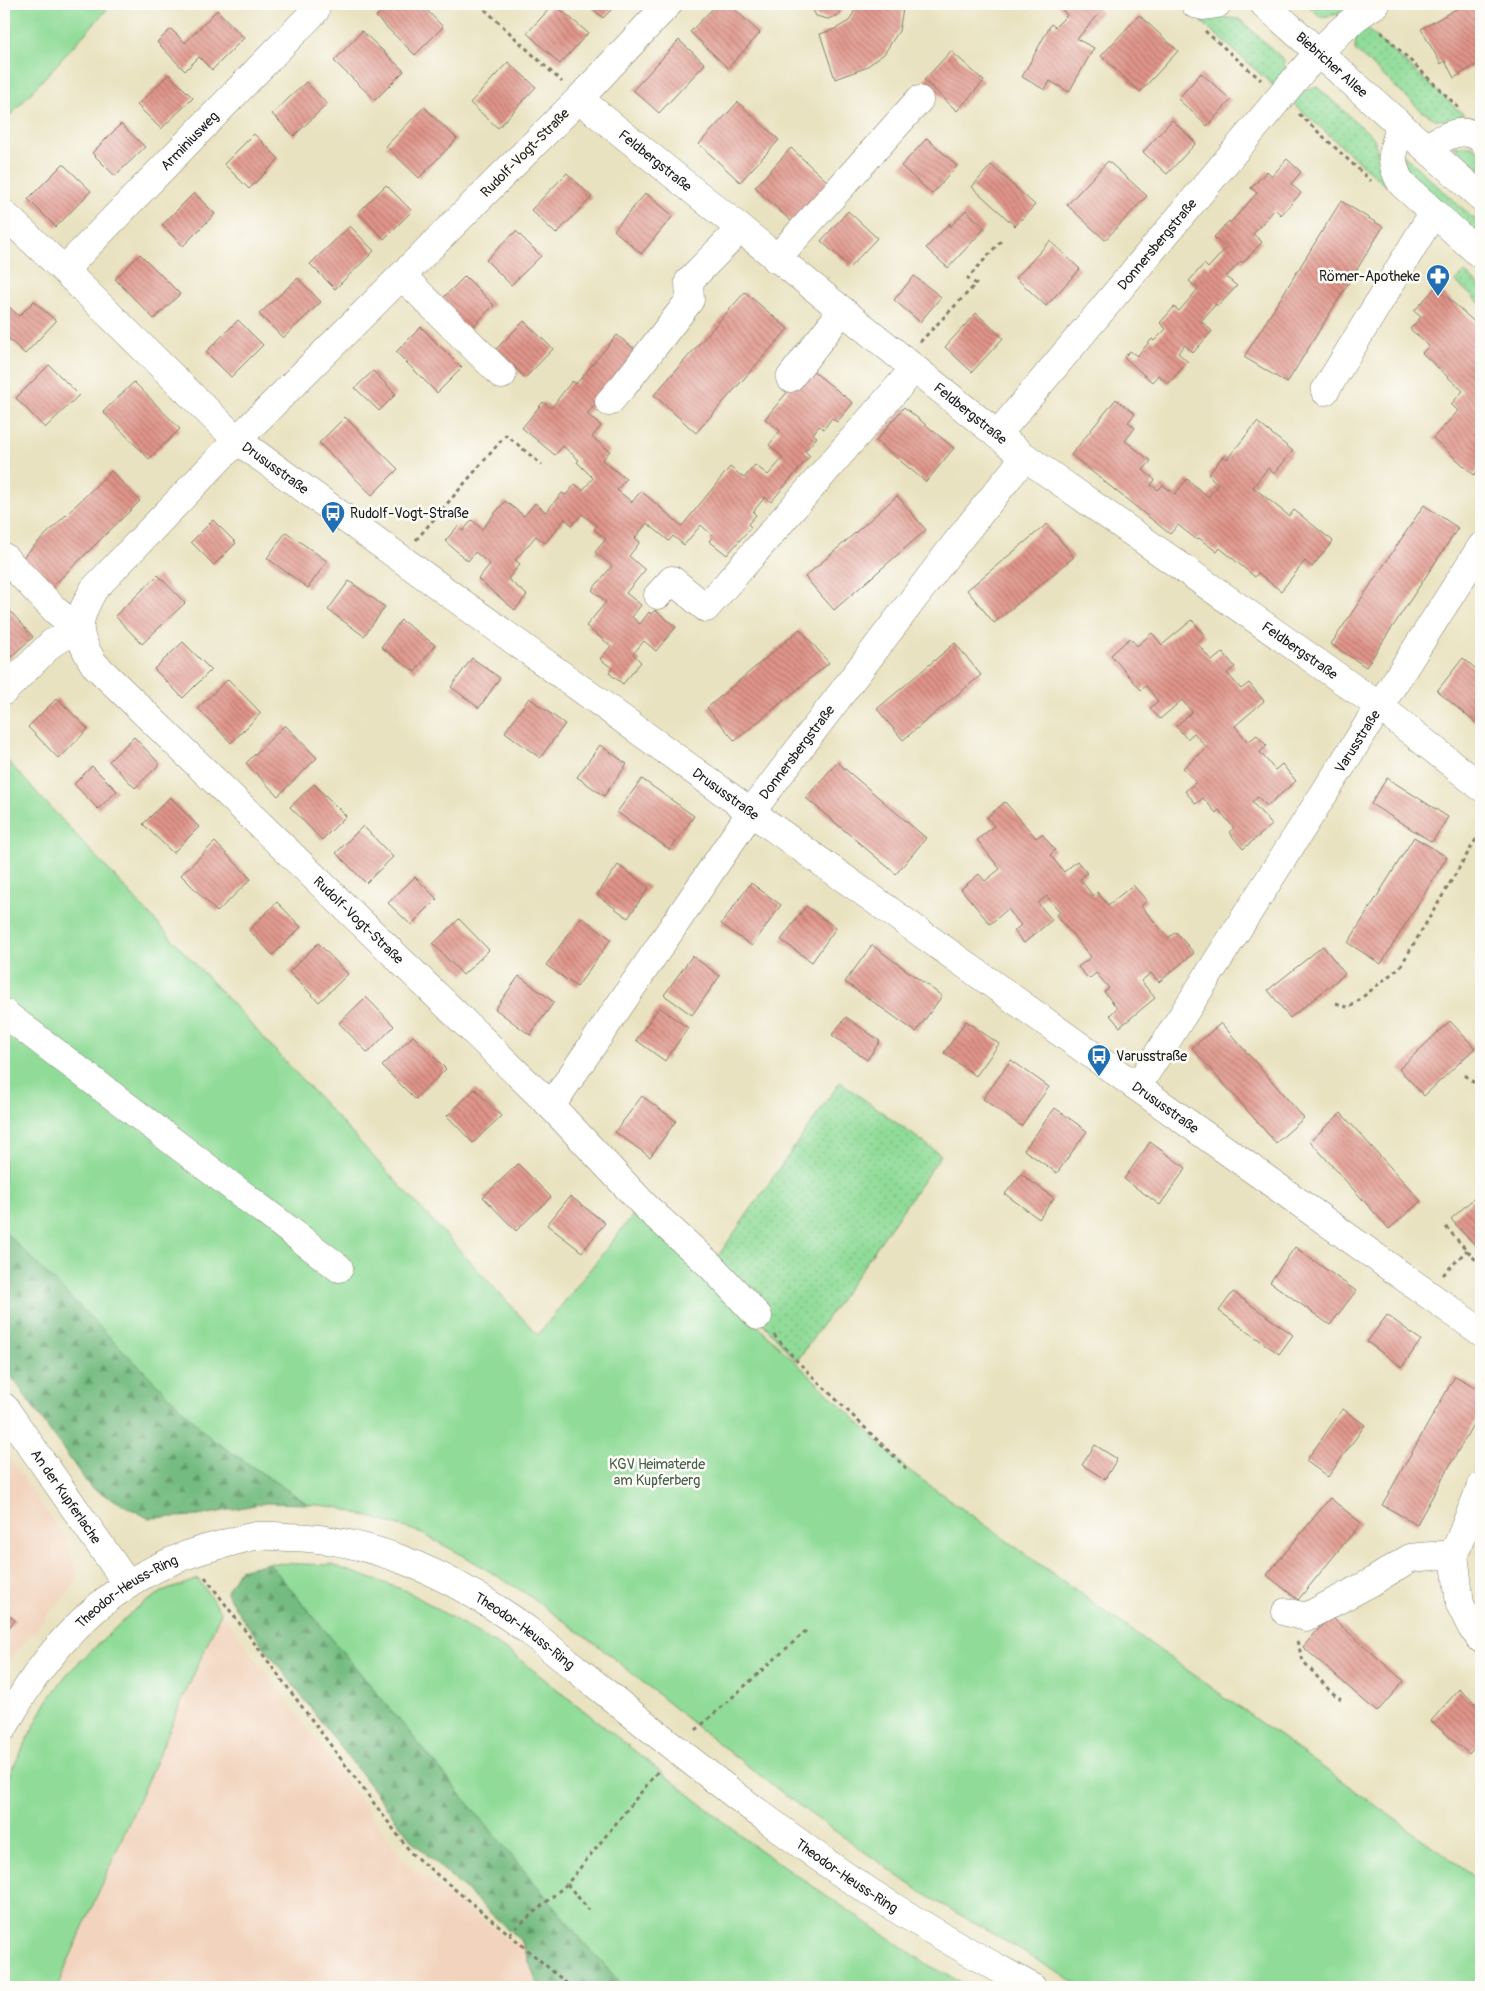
<svg xmlns="http://www.w3.org/2000/svg" width="1485" height="1991" font-family="Pangolin,sans-serif">
  <style>
    .built { fill: #f2d4be }
    .grass { fill: url(#grass-dots); stroke: #567c5a }
    .forest { fill: url(#forest-firs); stroke: #486c4e }
    .garden { fill: #8fdb97; stroke: #567c5a }
    .building { fill: url(#building-back-hatch) }
    .lines { fill: none; stroke-linecap: round; stroke-linejoin: round }
    .minor-casing { stroke: #827f6e; stroke-width: 29 }
    .major-casing { stroke: #827f6e; stroke-width: 29 }
    .path { stroke: #827f6e; stroke-width: 3; stroke-dasharray: 4 4; stroke-linecap: butt }
    .minor { stroke: #fff; stroke-width: 28 }
    .major { stroke: #fff; stroke-width: 28 }
    .labels { text-anchor: middle; dominant-baseline: central; stroke-width: 5; stroke-linejoin: round; paint-order: stroke }
    .street-label { font-size: 14px; fill: #1c1c1c; stroke: #fdfcf7 }
    .poi-label { font-size: 14px; fill: #1c1c1c; stroke: #fdfcf7; text-anchor: start }
    .park-label { font-size: 14px; fill: #445f47; stroke: #fdfcf7 }
  </style>
  <defs>
    <pattern id="grass-dots" width="8" height="8" patternUnits="userSpaceOnUse" patternTransform="scale(1.25)"><rect width="8" height="8" fill="#8fdb97"/><path d="M2 2h.1M6 6h.1" fill="none" stroke="#7bbb82" stroke-width="1.8" stroke-linecap="round"/></pattern>
    <pattern id="forest-firs" width="22" height="20" patternUnits="userSpaceOnUse" patternTransform="scale(1.25)"><rect width="22" height="20" fill="#73bb80"/><path d="M5 1l3.5 6h-7zM16 11l3.5 6h-7z" fill="#5e9768"/></pattern>
    <pattern id="building-back-hatch" width="6" height="6" patternUnits="userSpaceOnUse" patternTransform="scale(1.25)"><rect width="6" height="6" fill="#e09489"/><path d="M-1 5l2 2M0 0l6 6M5-1l2 2" fill="none" stroke="#b5786f"/></pattern>
  </defs>
  <rect width="100%" height="100%" fill="#fdfcf7"/>
  <filter id="ink" filterUnits="userSpaceOnUse"><feTurbulence type="fractalNoise" baseFrequency=".02" numOctaves="2"/><feDisplacementMap in="SourceGraphic" scale="10" xChannelSelector="R" yChannelSelector="G"/><feConvolveMatrix kernelMatrix="1 2 1 2 8 2 1 2 1" color-interpolation-filters="sRGB"/></filter>
  <filter id="wash" filterUnits="userSpaceOnUse"><feTurbulence type="fractalNoise" baseFrequency=".0096" numOctaves="4" result="noise"/><feDisplacementMap in="SourceGraphic" scale="20" xChannelSelector="R" yChannelSelector="G"/><feGaussianBlur stdDeviation="1.12" result="paint"/><feColorMatrix in="noise" values="0 0 0 0 0 0 0 0 0 0 0 0 0 0 0 0 0 1.4 0 .05"/><feComposite in="paint" operator="in"/></filter>
  <g filter="url(#wash)">
    <rect width="100%" height="100%" fill="#e9e2c0"/>
    <g class="built">
      <path d="M4,1450l61,89 14,40 -75,87z"/>
      <path d="M221,1612l187,253 105,78 9,-1 16,45h-481z"/>
    </g>
    <g class="grass">
      <path d="M1306,4h35l6,4 -8,6 -18,3z"/>
      <path d="M1208,16l31,3 45,41c2,11 -3,18 -9,27l-73,-65z"/>
      <path d="M1364,26l100,89 -7,7 -22,-3 -12,-7 -68,-62 1,-15z"/>
      <path d="M1317,87l57,51 7,33 8,12 -3,3 -94,-84 12,-11z"/>
      <path d="M1453,146h19l9,7v18z"/>
      <path d="M1401,153l80,72v24l-68,-64z"/>
      <path d="M1464,272l17,15v17l-25,-22z"/>
      <path d="M840,1082l101,73 -144,206 -86,-95z"/>
    </g>
    <g class="forest">
      <path d="M4,1231l209,209 95,64 -43,-1 -67,13 -50,2 -58,-31 -86,-121z"/>
      <path d="M269,1563l317,382 38,42h-86l-16,-45 -109,-100 -168,-220 -19,-29 13,-23z"/>
    </g>
    <g class="garden">
      <path d="M4,4h108l-108,118z"/>
      <path d="M4,757l534,578 99,-125 270,259 574,412v106h-398l-162,-95 -120,-85 -100,-77 -101,-83 -75,-54 -59,-36 -47,-25 -82,-25 -29,-3 -95,-64 -209,-209z"/>
      <path d="M269,1563l63,2 75,26 106,63 241,192 176,120 41,21h-347l-38,-42z"/>
      <path d="M198,1579l23,33 -164,375h-53v-202l42,-82 20,-28 68,-65 28,-18z"/>
    </g>
    <g id="blocks">
      <g class="building">
        <path d="M389,4h32l22,23 -28,28 -39,-38z"/>
        <path d="M554,4l34,29 -28,31 -33,-31z"/>
        <path d="M588,4h29l-14,14z"/>
        <path d="M717,4h12l31,29 -32,35 -38,-36z"/>
        <path d="M810,4h35l-6,11 -11,4 -12,-3z"/>
        <path d="M858,4h46l-5,27 -15,23 -19,14 -30,11 -15,-45 15,-5 14,-8z"/>
        <path d="M1057,4h44l-4,4 4,4 -24,27 17,9 -25,44 -19,-11 -5,9 -23,-13 29,-53 4,3 12,-12z"/>
        <path d="M1465,4h16v37l-4,2 4,7v12l-27,16 -9,-17 -4,3 -20,-35z"/>
        <path d="M217,10l27,28 -32,32 -13,-13 -14,14 -28,-29 14,-13 14,14z"/>
        <path d="M1139,15l39,36 -38,41 -39,-36z"/>
        <path d="M362,31l42,40 -29,29 -41,-39z"/>
        <path d="M679,40l26,24 -46,49 -26,-23z"/>
        <path d="M951,51l33,30 -27,30 -33,-31z"/>
        <path d="M508,62l28,25 -38,41 -28,-25z"/>
        <path d="M1201,73l30,27 -24,26 -29,-27z"/>
        <path d="M169,74l24,24 -32,31 -24,-24z"/>
        <path d="M306,82l21,22 -33,32 -22,-22z"/>
        <path d="M738,102l41,38 -39,42 -41,-38z"/>
        <path d="M424,107l33,32 -38,39 -33,-32z"/>
        <path d="M1172,120l24,23 -29,31 -24,-22z"/>
        <path d="M121,124l24,23 -30,29 -23,-23z"/>
        <path d="M254,134l25,25 -30,30 -25,-25z"/>
        <path d="M927,138l30,28 -25,28 -31,-28z"/>
        <path d="M791,148l40,37 -36,40 -40,-38z"/>
        <path d="M1287,159l14,13 -10,12 10,9 -20,22 -6,-6 -22,25 9,8 -19,21 -2,-2 -15,16 11,9 -19,20 -2,-2 -15,17 11,10 -19,22 -8,-8 -7,8 10,9 -20,22 -10,-9 -6,7 -28,-25 6,-6 7,5 15,-17 2,2 12,-12 -6,-6 14,-16 5,4 19,-22 -9,-8 15,-17 4,4 18,-20 -12,-11 15,-16 1,2 27,-30 -6,-5 16,-17 5,5z"/>
        <path d="M1108,161l39,35 -42,44 -38,-35z"/>
        <path d="M63,164l28,27 -35,36 -28,-28z"/>
        <path d="M991,165l44,40 -20,21 -43,-39z"/>
        <path d="M567,173l25,24 -36,37 -25,-24z"/>
        <path d="M386,185l26,26 -28,28 -26,-26z"/>
        <path d="M194,193l21,21 -32,32 -21,-21z"/>
        <path d="M646,193l27,23 -32,38 -27,-24z"/>
        <path d="M1341,201l42,26 -96,156 -43,-26z"/>
        <path d="M966,210l19,18 -37,40 -22,-20 24,-25v4z"/>
        <path d="M848,211l29,27 -27,29 -29,-26z"/>
        <path d="M350,226l24,25 -39,38 -25,-25z"/>
        <path d="M516,231l25,25 -30,29 -25,-25z"/>
        <path d="M1050,241l30,28 -34,37 -30,-28z"/>
        <path d="M140,254l40,40 -26,25 -39,-40z"/>
        <path d="M465,276l29,29 -28,29 -29,-30z"/>
        <path d="M914,276l27,21 -21,25 -26,-22z"/>
        <path d="M298,278l23,24 -38,36 -24,-24z"/>
        <path d="M1436,287l45,41v139l-7,8 -41,-37 25,-27 -7,-7 12,-13 -41,-38 7,-7 -19,-17 11,-12 -7,-6z"/>
        <path d="M745,292l43,37 -92,104 -42,-38z"/>
        <path d="M34,301l22,20 -31,33 -21,-20v-32l15,14z"/>
        <path d="M976,313l27,25 -31,34 -27,-25z"/>
        <path d="M238,320l25,25 -32,32 -25,-25z"/>
        <path d="M524,321l29,28 -28,29 -29,-29z"/>
        <path d="M421,327l41,41 -25,25 -41,-41z"/>
        <path d="M617,335l22,18 -52,61 14,12 -9,11 18,14 -8,9 24,19 -9,11 15,12 9,-11 41,35 48,-59 14,11 11,-13 13,10 15,-17 -14,-13 11,-14 -15,-12 43,-52 45,36 -16,19 -5,-4 -8,11 -5,-3 -6,8 4,3 -12,14 5,5 -39,46 -6,-5 -12,15 3,3 -8,9 3,3 -24,28 -18,-14 4,-5 -12,-11 -17,20 -11,-9 -4,5 -22,-18 -12,15 5,4 -11,14 16,14 -19,23 15,12 -9,12 8,7 9,-12 2,2 4,-4 21,17 -20,24 -12,-10 -11,13 8,8 -18,22 -14,-11 3,-5 -12,-9 11,-13 -25,-20 20,-24 -14,-12 20,-24 -17,-14 11,-13 -12,-10 3,-3 -15,-12 -10,11 -7,-6 -20,24 -9,-7 -21,24 5,4 -12,15 19,16 -12,15 -37,-31 12,-15 -15,-12 -7,9 -23,-20 13,-15 5,5 9,-11 10,9 23,-28 19,15 11,-13 11,9 16,-19 4,2 9,-11 8,6 10,-12 -16,-16 2,-2 -16,-14 -8,9 -33,-27 21,-26 8,6 21,-27 4,3z"/>
        <path d="M49,365l30,30 -34,33 -29,-30z"/>
        <path d="M373,371l23,23 -17,17 -24,-23z"/>
        <path d="M134,382l46,47 -31,30 -46,-47z"/>
        <path d="M1116,399l19,15 -7,8 7,6 -10,13 26,20 -8,9 12,10 -4,5 7,5 5,-5 12,9 12,-15 21,18 10,-13 -10,-9 15,-19 4,3 30,-37 36,29 -19,23 -6,-6 -15,19 36,29 5,-6 39,31 -21,26 -7,-6 -24,30 -23,-18 -3,4 -35,-29 -3,4 -18,-14 -2,2 -19,-15 -8,9 -99,-79z"/>
        <path d="M904,407l50,41 -28,34 -50,-41z"/>
        <path d="M345,417l53,52 -26,26 -53,-52z"/>
        <path d="M111,471l29,30 -89,87 -29,-30z"/>
        <path d="M897,496l29,34 -92,80 -29,-33z"/>
        <path d="M1424,505l34,23 -92,139 -35,-23z"/>
        <path d="M213,520l23,23 -22,22 -23,-23z"/>
        <path d="M1047,524l27,33 -80,66 -27,-33z"/>
        <path d="M286,532l41,29 -19,27 -41,-30z"/>
        <path d="M158,575l27,28 -43,41 -27,-28z"/>
        <path d="M349,581l36,26 -21,29 -36,-26z"/>
        <path d="M4,604l29,33 -29,26z"/>
        <path d="M401,620l34,25 -20,27 -34,-25z"/>
        <path d="M1192,620l13,16 -8,7 15,18 11,-9 12,15 -8,6 14,16 8,-6 15,18 -29,25 13,16 9,-7 10,11 -7,6 15,18 7,-6 14,17 -29,25 -9,-9 -6,5 20,23 -29,24 -14,-17 5,-4 -15,-18 -3,3 -13,-15 -7,6 -11,-13 11,-9 -13,-14 24,-20 -13,-15 -7,6 -11,-13 16,-14 -10,-12 -22,19 -10,-11 8,-7 -12,-15 -5,4 -30,-35 19,-17 7,8 15,-13 10,12z"/>
        <path d="M800,629l29,34 -94,78 -28,-33z"/>
        <path d="M183,642l28,28 -28,28 -29,-29z"/>
        <path d="M955,643l26,32 -78,65 -26,-31z"/>
        <path d="M472,658l28,20 -21,30 -28,-21z"/>
        <path d="M1463,658l18,15v54l-44,-36z"/>
        <path d="M228,679l33,34 -30,30 -33,-35z"/>
        <path d="M57,698l31,31 -29,30 -31,-32z"/>
        <path d="M529,698l36,26 -25,34 -35,-26z"/>
        <path d="M285,725l32,33 -39,38 -32,-33z"/>
        <path d="M134,737l26,27 -25,24 -26,-27z"/>
        <path d="M600,745l27,19 -23,32 -27,-19z"/>
        <path d="M837,762l89,76 -30,36 -90,-76z"/>
        <path d="M92,766l25,25 -19,18 -24,-25z"/>
        <path d="M1387,778l61,39 -16,25 -61,-38z"/>
        <path d="M642,779l52,37 -24,34 -53,-38z"/>
        <path d="M314,784l32,32 -24,24 -32,-33z"/>
        <path d="M170,797l29,30 -26,26 -30,-29z"/>
        <path d="M1005,802l31,36 6,-4 13,16 -5,5 14,17 13,-11 10,12 -7,6 13,17 4,-4 11,13 25,-20 14,16 -6,5 27,32 8,-6 18,21 -35,29 -8,-9 -10,8 14,17 -35,29 -10,-12 7,-7 -13,-16 5,-4 -13,-15 -7,6 -11,-12 13,-10 -35,-42 4,-3 -13,-16 -9,7 14,17 -28,23 -10,-12 7,-6 -13,-16 -18,15 -29,-35 18,-15 6,7 15,-12 -23,-29 17,-14 -7,-9z"/>
        <path d="M363,826l30,31 -27,26 -30,-30z"/>
        <path d="M1414,837l33,20 -66,107 -33,-21z"/>
        <path d="M215,842l36,37 -34,33 -36,-37z"/>
        <path d="M618,865l31,22 -21,31 -31,-23z"/>
        <path d="M415,877l22,22 -26,26 -23,-22z"/>
        <path d="M751,883l30,22 -29,41 -31,-22z"/>
        <path d="M277,902l24,25 -28,28 -24,-25z"/>
        <path d="M806,906l30,22 -24,34 -31,-22z"/>
        <path d="M581,917l30,22 -34,48 -31,-22z"/>
        <path d="M459,919l30,31 -26,25 -30,-31z"/>
        <path d="M318,943l30,31 -29,28 -30,-30z"/>
        <path d="M872,945l70,51 -26,36 -71,-50z"/>
        <path d="M1323,946l22,28 -55,44 -22,-28z"/>
        <path d="M692,956l28,20 -28,39 -28,-20z"/>
        <path d="M519,976l35,26 -24,33 -35,-26z"/>
        <path d="M366,997l28,29 -26,27 -29,-30z"/>
        <path d="M659,1007l29,21 -23,33 -29,-21z"/>
        <path d="M846,1017l34,24 -13,19 -35,-25z"/>
        <path d="M966,1021l33,23 -23,32 -32,-23z"/>
        <path d="M1450,1021l25,27 -51,48 -25,-27z"/>
        <path d="M1221,1023l83,95 -28,25 -84,-95z"/>
        <path d="M413,1036l33,33 -31,30 -33,-33z"/>
        <path d="M1011,1060l38,27 -28,39 -38,-27z"/>
        <path d="M475,1089l26,27 -28,27 -26,-27z"/>
        <path d="M642,1096l34,25 -26,36 -35,-25z"/>
        <path d="M1055,1108l32,23 -30,42 -33,-23z"/>
        <path d="M1341,1113l80,88 -32,28 -79,-88z"/>
        <path d="M1150,1142l36,26 -26,37 -36,-26z"/>
        <path d="M518,1164l33,33 -35,34 -33,-34z"/>
        <path d="M1021,1174l33,24 -15,21 -34,-25z"/>
        <path d="M1481,1192v60l-30,-33z"/>
        <path d="M570,1196l35,27 -23,29 -35,-27z"/>
        <path d="M1295,1247l61,44 -26,34 -60,-43z"/>
        <path d="M1233,1292l60,43 -14,19 -60,-43z"/>
        <path d="M1387,1315l34,25 -19,27 -35,-25z"/>
        <path d="M1455,1376l26,14v20l-64,114 -35,-19z"/>
        <path d="M1343,1409l22,16 -37,52 -22,-16z"/>
        <path d="M1095,1445l22,14 -12,20 -23,-14z"/>
        <path d="M1330,1498l31,25 -63,77 -31,-25z"/>
        <path d="M4,1611l11,9 -11,14z"/>
        <path d="M1330,1616l74,65 -27,31 -74,-65z"/>
        <path d="M1459,1689l22,19v32l-12,14 -38,-33z"/>
      </g>
    </g>
  </g>
  <g filter="url(#ink)">
    <use href="#blocks" fill-opacity="0" stroke="#827f6e" stroke-width="1"/>
    <g class="lines">
      <g class="minor-casing">
        <g id="minor">
          <path id="s1" d="M668,4l-89,95 -342,341 -143,149c-18,32 -20,43 0,75l457,442 95,101 65,59 47,50"/>
          <path d="M1195,4l9,2 13,-2"/>
          <path id="s2" d="M579,99l446,358 354,249 102,81"/>
          <path d="M1401,125c-8,24 -14,35 1,59l79,71"/>
          <path d="M1426,147c17,-9 37,-23 55,-8"/>
          <path id="s3" d="M4,214l60,56 173,170 514,372 730,520"/>
          <path d="M776,259l143,-159"/>
          <path id="s4" d="M64,270l251,-259"/>
          <path d="M402,276l100,99"/>
          <path d="M790,378l52,-67"/>
          <path d="M1325,391l108,-178"/>
          <path d="M609,402l15,-17 66,-85 -1,-19 51,-52"/>
          <path id="s5" d="M997,435l305,-364c23,-25 45,-50 74,-67"/>
          <path d="M4,557l52,54 23,18 -27,14 -48,48"/>
          <path d="M658,595l14,-15 34,28 208,-239"/>
          <path d="M4,1013l335,255"/>
          <path id="s6" d="M1137,1087l344,-540"/>
          <path id="s7" d="M551,1106l200,-294 205,-269 69,-86"/>
          <path id="s8" d="M4,1407l124,178"/>
          <path d="M1481,1487l-27,67 6,50 12,24 9,11"/>
          <path d="M1286,1612l20,5 64,-34 40,-25 44,-4"/>
        </g>
      </g>
      <g class="major-casing">
        <g id="major">
          <path id="s9" d="M1264,4l217,193"/>
          <path id="s10" d="M4,1727c47,-88 116,-158 216,-182 12,-3 24,-7 36,-9 10,-1 21,0 31,1 90,1 171,42 242,94 101,81 200,163 305,237 63,44 130,82 198,119"/>
        </g>
      </g>
      <g class="path">
        <path d="M479,4l83,78"/>
        <path d="M1205,31l56,49"/>
        <path d="M1381,32l78,76"/>
        <path d="M1299,114l72,67"/>
        <path d="M920,342l56,-58 -8,-6 33,-37"/>
        <path d="M416,540l90,-105 36,30"/>
        <path d="M1336,1003l13,5 51,-41 81,-136"/>
        <path d="M1465,1075l8,7 8,-3"/>
        <path d="M1446,1227l35,39"/>
        <path d="M1443,1275l24,-25"/>
        <path d="M774,1335l23,26 110,108"/>
        <path d="M205,1577l207,277 97,80 58,-50 92,-114"/>
        <path d="M1297,1641l6,20 28,31 10,7"/>
        <path d="M696,1730l112,-101"/>
        <path d="M567,1884l22,26"/>
        <path d="M509,1934l62,53"/>
      </g>
      <use href="#minor" class="minor"/>
      <use href="#major" class="major"/>
    </g>
  </g>
  <defs>
    <g id="pharmacy-pin" transform="scale(1.25)"><path d="M0 17L-7.5 6A9.5 9.5 0 1 1 7.5 6Z" fill="#1f6fb2" stroke="#fdfcf7"/><path d="M-2-6h4v4h4v4h-4v4h-4v-4h-4v-4h4Z" fill="#fff"/></g>
    <g id="bus-pin" transform="scale(1.25)"><path d="M0 17L-7.5 6A9.5 9.5 0 1 1 7.5 6Z" fill="#1f6fb2" stroke="#fdfcf7"/><path d="M-5-6H5V4H4V6H2V4H-2V6H-4V4H-5ZM-3.5-4V0h7V-4ZM-3.5 1.2v1.5H-2V1.2ZM2 1.2v1.5H3.5V1.2Z" fill="#fff"/></g>
  </defs>
  <g fill-rule="evenodd">
    <use href="#pharmacy-pin" x="1438" y="276"/>
    <use href="#bus-pin" x="333" y="513"/>
    <use href="#bus-pin" x="1099" y="1056"/>
  </g>
  <g class="labels">
    <g class="street-label">
      <text stroke="none"><textPath href="#s9" startOffset="91">Biebricher Allee</textPath></text>
      <text stroke="none"><textPath href="#s4" startOffset="180">Arminiusweg</textPath></text>
      <text transform="translate(525 153) rotate(-45)">Rudolf-Vogt-Straße</text>
      <text stroke="none"><textPath href="#s2" startOffset="98">Feldbergstraße</textPath></text>
      <text stroke="none"><textPath href="#s5" startOffset="249">Donnersbergstraße</textPath></text>
      <text stroke="none"><textPath href="#s2" startOffset="502">Feldbergstraße</textPath></text>
      <text stroke="none"><textPath href="#s3" startOffset="372">Drususstraße</textPath></text>
      <text stroke="none"><textPath href="#s2" startOffset="908">Feldbergstraße</textPath></text>
      <text stroke="none"><textPath href="#s6" startOffset="410">Varusstraße</textPath></text>
      <text stroke="none"><textPath href="#s7" startOffset="431">Donnersbergstraße</textPath></text>
      <text stroke="none"><textPath href="#s3" startOffset="928">Drususstraße</textPath></text>
      <text stroke="none"><textPath href="#s1" startOffset="1269">Rudolf-Vogt-Straße</textPath></text>
      <text stroke="none"><textPath href="#s3" startOffset="1468">Drususstraße</textPath></text>
      <text stroke="none"><textPath href="#s8" startOffset="109">An der Kupferlache</textPath></text>
      <text stroke="none"><textPath href="#s10" startOffset="186">Theodor-Heuss-Ring</textPath></text>
      <text stroke="none"><textPath href="#s10" startOffset="620">Theodor-Heuss-Ring</textPath></text>
      <text stroke="none"><textPath href="#s10" startOffset="1025">Theodor-Heuss-Ring</textPath></text>
    </g>
    <g class="poi-label">
      <text x="1420" y="276" text-anchor="end">Römer-Apotheke</text>
      <text x="350" y="513">Rudolf-Vogt-Straße</text>
      <text x="1116" y="1056">Varusstraße</text>
    </g>
    <g class="park-label">
      <text x="657" y="1464">KGV Heimaterde<tspan x="657" dy="16">am Kupferberg</tspan></text>
    </g>
  </g>
  <rect width="1485" height="1991" fill="none" stroke="#fdfcf7" stroke-width="20"/>
</svg>
